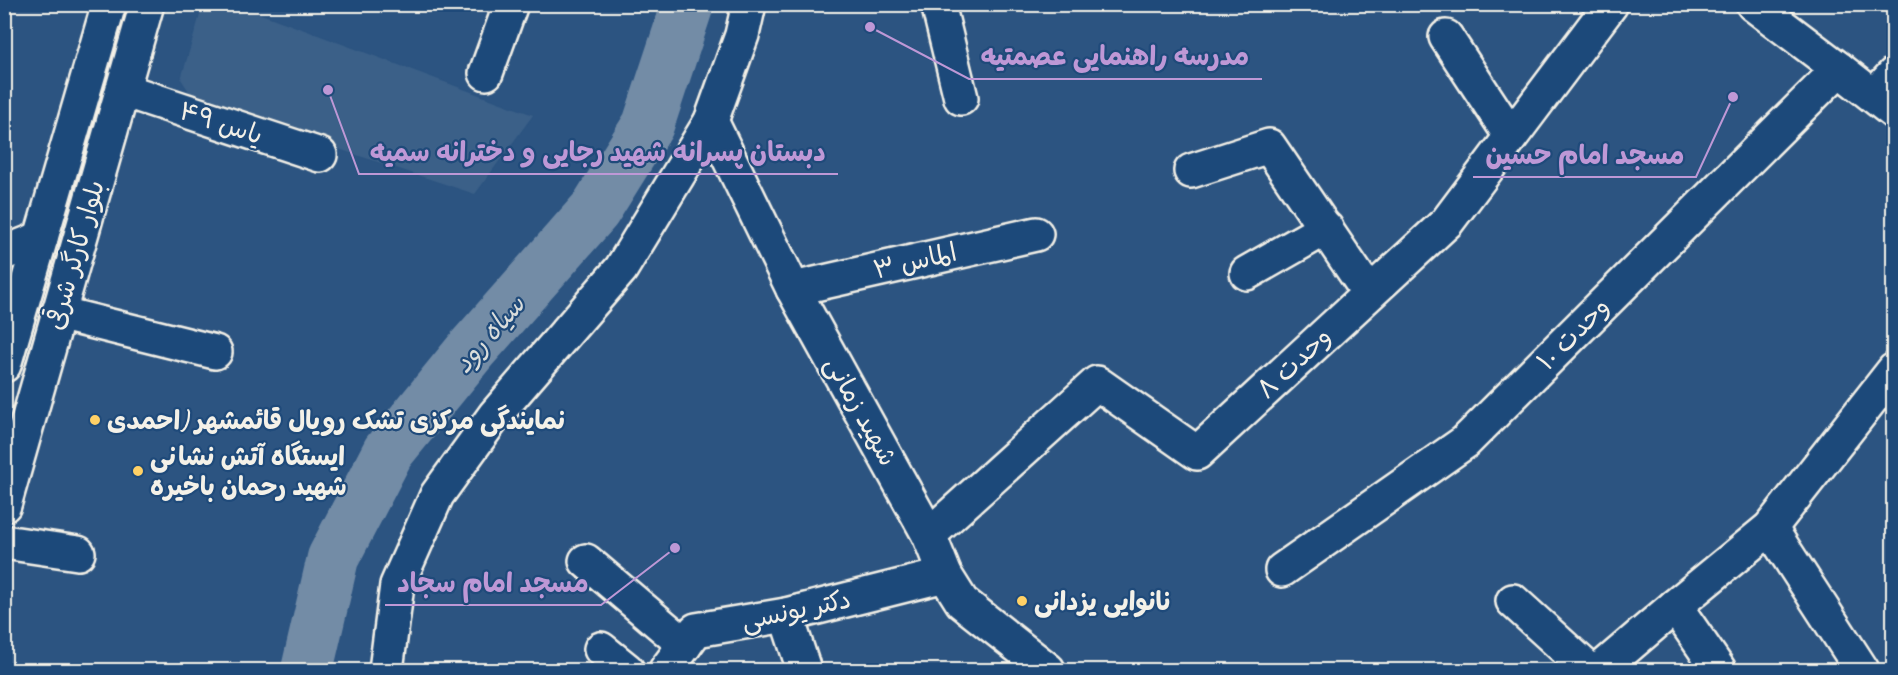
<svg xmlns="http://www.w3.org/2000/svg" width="1898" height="675" font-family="Caveat,'Playpen Sans Arabic',sans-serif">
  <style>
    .built { fill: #3b6088 }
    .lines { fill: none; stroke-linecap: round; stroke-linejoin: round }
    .river { stroke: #738ca6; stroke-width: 52 }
    .street-casing { stroke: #f4f1e8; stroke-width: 38 }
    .secondary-casing { stroke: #f4f1e8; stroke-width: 38 }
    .primary-casing { stroke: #f4f1e8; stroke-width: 38 }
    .street { stroke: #1f4a7a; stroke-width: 33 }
    .secondary { stroke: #1f4a7a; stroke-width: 33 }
    .primary { stroke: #1f4a7a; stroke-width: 33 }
    .poi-dot { fill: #ffd166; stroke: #1f4a7a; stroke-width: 2 }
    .labels { text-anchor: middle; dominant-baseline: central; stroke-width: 4.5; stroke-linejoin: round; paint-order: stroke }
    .street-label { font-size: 26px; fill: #f4f1e8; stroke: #1f4a7a }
    .poi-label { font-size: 26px; font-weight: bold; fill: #f4f1e8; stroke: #1f4a7a; text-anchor: start }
    .water-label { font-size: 27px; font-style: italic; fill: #dadddb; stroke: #1f4a7a }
    .leader { fill: none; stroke: #be98d6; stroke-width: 2 }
    .callout-dot { fill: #be98d6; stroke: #1f4a7a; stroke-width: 2 }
    .callout-label { font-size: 27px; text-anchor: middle; font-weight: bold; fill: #be98d6; stroke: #1f4a7a; stroke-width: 4.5; stroke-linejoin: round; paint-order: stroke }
  </style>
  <rect width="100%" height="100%" fill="#2c5481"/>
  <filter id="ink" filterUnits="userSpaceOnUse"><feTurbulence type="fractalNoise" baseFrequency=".0167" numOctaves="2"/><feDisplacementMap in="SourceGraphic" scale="12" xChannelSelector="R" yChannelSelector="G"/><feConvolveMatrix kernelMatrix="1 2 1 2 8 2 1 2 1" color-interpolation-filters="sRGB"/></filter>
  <g filter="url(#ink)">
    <path class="built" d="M203,5h34l296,110 -58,79 -279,-92 -15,-23z"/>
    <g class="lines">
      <path class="river" d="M307,670l26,-112 55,-106 84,-103 123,-139 53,-85 40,-121"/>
      <g class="street-casing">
        <g id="street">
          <path d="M938,4l23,94"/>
          <path d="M1446,37l65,99"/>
          <path d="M486,73l25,-69"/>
          <path d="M123,90l197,65"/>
          <path d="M1874,96l20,-22"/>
          <path d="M1191,171l78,-25 100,147"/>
          <path d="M1247,273l79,-45"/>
          <path d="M793,289l243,-55"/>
          <path d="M58,313l157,39"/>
          <path d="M1770,528l92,142"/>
          <path d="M929,535l168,-152 100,70 250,-231 164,-218"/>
          <path d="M4,542l74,11"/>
          <path d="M586,561l99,84"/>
          <path d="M1282,570l183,-128 374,-373"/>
          <path d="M1513,601l76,69"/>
          <path d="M786,615l18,55"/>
          <path d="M601,649l26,21"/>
          <path d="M666,670l30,-40 90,-15 159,-40"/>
          <path d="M1600,670l75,-64"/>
          <path d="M1719,670l-44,-64 95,-78 124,-158"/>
        </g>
      </g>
      <g class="secondary-casing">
        <g id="secondary">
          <path d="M1753,4l86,65 55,43"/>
          <path d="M711,121l82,168 136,246 16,40 17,27 86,68"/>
          <path d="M4,253l37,-15"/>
          <path d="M386,670l11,-85 40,-90 58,-80 126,-146 90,-148 31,-86 7,-31"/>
        </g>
      </g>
      <g class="primary-casing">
        <g id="primary">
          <path d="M4,365l105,-361"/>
          <path d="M4,505l143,-501"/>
        </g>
      </g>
      <use href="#street" class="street"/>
      <use href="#secondary" class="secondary"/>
      <use href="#primary" class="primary"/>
    </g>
  </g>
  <g class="poi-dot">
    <circle cx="95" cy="420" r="6"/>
    <circle cx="138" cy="471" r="6"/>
    <circle cx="1022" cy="601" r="6"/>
  </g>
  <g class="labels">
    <g class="street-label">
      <text transform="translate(221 123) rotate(18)">یاس ۴۹</text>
      <text transform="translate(75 255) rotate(-74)">بلوار کارگر شرقی</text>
      <text transform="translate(915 261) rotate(-13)">الماس ۳</text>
      <text transform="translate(1573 334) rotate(-45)">وحدت ۱۰</text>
      <text transform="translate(1294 363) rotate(-43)">وحدت ۸</text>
      <text transform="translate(861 411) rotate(61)">شهید زمانی</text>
      <text transform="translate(796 610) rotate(-12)">دکتر یونسی</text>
    </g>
    <g class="poi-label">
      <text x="107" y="420">نمایندگی مرکزی تشک رویال قائمشهر (احمدی</text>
      <text x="150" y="456">ایستگاه آتش نشانی<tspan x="150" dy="30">شهید رحمان باخیره</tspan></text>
      <text x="1034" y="601">نانوایی یزدانی</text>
    </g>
    <g class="water-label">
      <text transform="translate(489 334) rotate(-49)">سیاه رود</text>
    </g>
  </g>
  <path class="leader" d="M870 27L969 79H1262M328 90L359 174H838M1733 97L1696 177H1473M675 548L601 605H385"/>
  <g class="callout-dot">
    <circle cx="870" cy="27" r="6"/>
    <circle cx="328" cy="90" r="6"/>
    <circle cx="1733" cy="97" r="6"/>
    <circle cx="675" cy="548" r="6"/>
  </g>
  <g class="callout-label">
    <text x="1115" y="65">مدرسه راهنمایی عصمتیه</text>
    <text x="598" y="161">دبستان پسرانه شهید رجایی و دخترانه سمیه</text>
    <text x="1585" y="164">مسجد امام حسین</text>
    <text x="493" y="592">مسجد امام سجاد</text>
  </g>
  <rect width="1898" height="675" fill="none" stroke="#1f4a7a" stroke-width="24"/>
  <rect x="12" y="12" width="1874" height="651" fill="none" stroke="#f4f1e8" stroke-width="2" filter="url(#ink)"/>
</svg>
